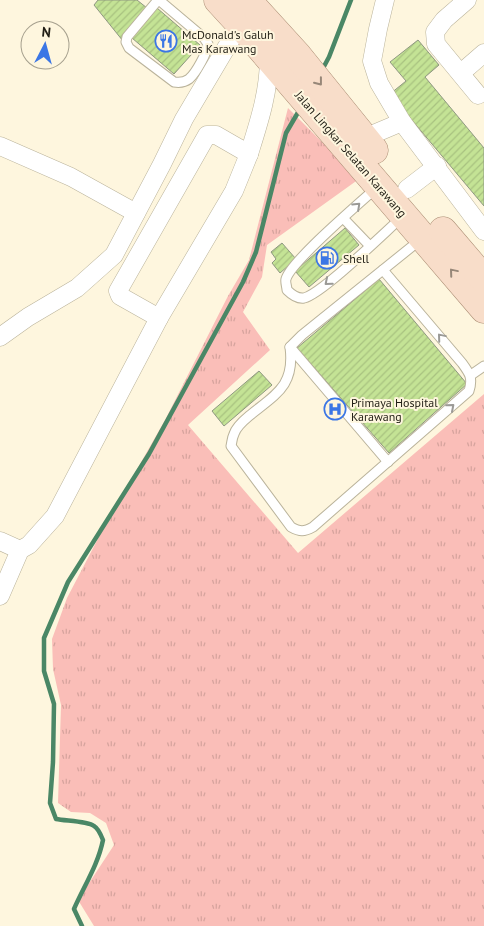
<svg xmlns="http://www.w3.org/2000/svg" width="484" height="926" font-family="'PT Sans',sans-serif">
  <style>
    .grass { fill: url(#grass-tufts) }
    .lines { fill: none; stroke-linecap: round; stroke-linejoin: round }
    .stream { stroke: #4a8766; stroke-width: 4.5 }
    .building { fill: url(#building-hatch); stroke: #8f9882 }
    .service-casing { stroke: #bab39b; stroke-width: 11 }
    .minor-casing { stroke: #bab39b; stroke-width: 19 }
    .primary-casing { stroke: #aa8c73; stroke-width: 29 }
    .service { stroke: #fff; stroke-width: 9 }
    .minor { stroke: #fff; stroke-width: 18 }
    .primary { stroke: #f8ddc9; stroke-width: 28 }
    .oneway { stroke: #978778 }
    .oneway2 { stroke: #9b9a96 }
    .labels { text-anchor: middle; dominant-baseline: central; stroke-width: 4; stroke-linejoin: round; paint-order: stroke }
    .poi-label { font-size: 12px; fill: #211e15; stroke: #fef6de; text-anchor: start }
    .street-label { font-size: 12px; fill: #211e15; stroke: #fef6de }
  </style>
  <defs>
    <pattern id="grass-tufts" width="24" height="20" patternUnits="userSpaceOnUse" patternTransform="scale(1.25)"><rect width="24" height="20" fill="#fabeb8"/><path d="M3 7l-1-3M5 7V3M7 7l1-3M15 17l-1-3M17 17v-4M19 17l1-3" fill="none" stroke="#d6a39d"/></pattern>
    <pattern id="building-hatch" width="6" height="6" patternUnits="userSpaceOnUse" patternTransform="scale(1.25)"><rect width="6" height="6" fill="#c4e395"/><path d="M-1 1l2-2M0 6l6-6M5 7l2-2" fill="none" stroke="#a8c280"/></pattern>
  </defs>
  <rect width="100%" height="100%" fill="#fef6de"/>
  <path class="grass" d="M288,108l71,71 -92,66 -5,32 -19,35 27,38 -82,75 110,128 186,-159v532h-390l-16,-26 36,-55 -8,-22 -16,-10 -19,-1 -13,-9 3,-98 -8,-36 -1,-30 15,-41 35,-67 63,-111 63,-124 21,-36z"/>
  <g class="lines">
    <g class="stream">
      <path d="M321,72l8,-15 22,-57"/>
      <path d="M82,926l-8,-17c10,-23 24,-44 29,-69 -2,-5 -5,-12 -9,-14 -7,-5 -28,-5 -38,-7l-6,-16 3,-41 1,-58 -10,-33v-33l24,-56 81,-128 94,-172 13,-30 30,-119 14,-24"/>
    </g>
  </g>
  <g class="building">
    <path d="M98,0h39l10,8 -24,33 -29,-36z"/>
    <path d="M157,8l43,37 -26,29 -42,-36z"/>
    <path d="M418,40l21,25 -14,12 59,71v58l-94,-112 16,-13 -16,-19z"/>
    <path d="M345,228l14,17 -50,42 -14,-16z"/>
    <path d="M282,243l14,16 -16,14 -8,-10 4,-4 -5,-7z"/>
    <path d="M379,279l88,105 -78,69 -92,-105z"/>
    <path d="M259,371l13,14 -48,41 -12,-15z"/>
  </g>
  <g class="lines">
    <g class="service-casing">
      <g id="service">
        <path d="M158,0l-31,37 -1,5 3,6 45,34c6,1 11,0 15,-3 7,-6 18,-26 19,-35l-4,-6 -45,-38"/>
        <path d="M376,188c-17,16 -85,73 -90,91 -1,3 1,8 1,11 5,5 10,9 17,8 18,-4 81,-66 98,-81"/>
        <path d="M344,219l25,26"/>
        <path d="M290,347c5,39 -14,47 -41,69 -6,5 -13,11 -15,18 -2,4 -2,8 -3,12l60,81c9,5 13,5 22,0l156,-136c4,-13 1,-17 -7,-28l-79,-93"/>
        <path d="M471,375l13,-9"/>
        <path d="M388,462l-98,-115 12,-12 118,-95"/>
      </g>
    </g>
    <g class="minor-casing">
      <g id="minor">
        <path d="M385,0l-7,29 -6,32 7,22 23,39 82,109"/>
        <path d="M467,0l-23,20 -9,12 1,12 42,51"/>
        <path d="M461,73l23,-20"/>
        <path d="M364,138l38,-16"/>
        <path d="M0,146l71,31 65,36"/>
        <path d="M407,189l30,-23"/>
        <path d="M159,318l-39,-22 -2,-5 89,-156h9l33,19c10,-32 20,-62 20,-96"/>
        <path d="M0,337l28,-20 49,-29 37,-33 48,-91 22,-45 61,-103"/>
        <path d="M0,541l20,9"/>
        <path d="M0,596l20,-46 9,-5 26,-29 104,-198 75,-127 15,-37"/>
      </g>
    </g>
    <g class="primary-casing">
      <g id="primary">
        <path d="M218,0l22,24 244,285"/>
        <path d="M247,0l51,56 76,94"/>
        <path d="M443,231l41,48"/>
      </g>
    </g>
    <use href="#service" class="service"/>
    <use href="#minor" class="minor"/>
    <use href="#primary" class="primary"/>
  </g>
  <defs><path id="oneway-chevron" d="M-2-3.5L2.5 0L-2 3.5" fill="none" stroke-width="1.6" stroke-linecap="round" stroke-linejoin="round" transform="scale(1.25)"/></defs>
  <g class="oneway">
    <use href="#oneway-chevron" transform="translate(319 82) rotate(52)"/>
    <use href="#oneway-chevron" transform="translate(453 272) rotate(-130)"/>
  </g>
  <g class="oneway2">
    <use href="#oneway-chevron" transform="translate(357 206) rotate(-43)"/>
    <use href="#oneway-chevron" transform="translate(328 282) rotate(140)"/>
    <use href="#oneway-chevron" transform="translate(441 337) rotate(-130)"/>
    <use href="#oneway-chevron" transform="translate(451 407) rotate(-41)"/>
  </g>
  <defs>
    <g id="restaurant-ring" transform="scale(1.125)"><circle r="9.5" fill="#fef6de" stroke="#3b76e5" stroke-width="1.5"/><path d="M-5-6h1v4h1v-4h1v4h1v-4h1v5L-1.5 .5V6h-2V.5L-5-1ZM5-6V6H3V1.5H1.5Q1.5-4 5-6Z" fill="#3b76e5"/></g>
    <g id="fuel-ring" transform="scale(1.125)"><circle r="9.5" fill="#fef6de" stroke="#3b76e5" stroke-width="1.5"/><path d="M-5.5-6h7V0h2V4h1.3V-2.5L3-4.5l.8-.8L6-3V5H2.5V1h-1V6h-7ZM-4.2-4.7v3.2H.2V-4.7Z" fill="#3b76e5"/></g>
    <g id="hospital-ring" transform="scale(1.125)"><circle r="9.5" fill="#fef6de" stroke="#3b76e5" stroke-width="1.5"/><path d="M-5-5h3v3.5h4V-5h3V5h-3V1.5h-4V5h-3Z" fill="#3b76e5"/></g>
  </defs>
  <g fill-rule="evenodd">
    <use href="#restaurant-ring" x="166" y="41"/>
    <use href="#fuel-ring" x="327" y="258"/>
    <use href="#hospital-ring" x="335" y="409"/>
  </g>
  <g class="labels">
    <g class="poi-label">
      <text x="182" y="34">McDonald's Galuh<tspan x="182" dy="14">Mas Karawang</tspan></text>
      <text x="343" y="258">Shell</text>
      <text x="351" y="402">Primaya Hospital<tspan x="351" dy="14">Karawang</tspan></text>
    </g>
    <g class="street-label">
      <text transform="translate(351 154) rotate(49)">Jalan Lingkar Selatan Karawang</text>
    </g>
  </g>
  <g transform="translate(45 45) rotate(6)"><circle r="24" fill="#fef6de" stroke="#a6a08e"/>
  <path d="M0-4L9 19L0 12L-9 19Z" fill="#3b76e5"/>
  <text y="-8" font-size="14" font-weight="bold" text-anchor="middle" fill="#211e15">N</text>
  </g>
</svg>
